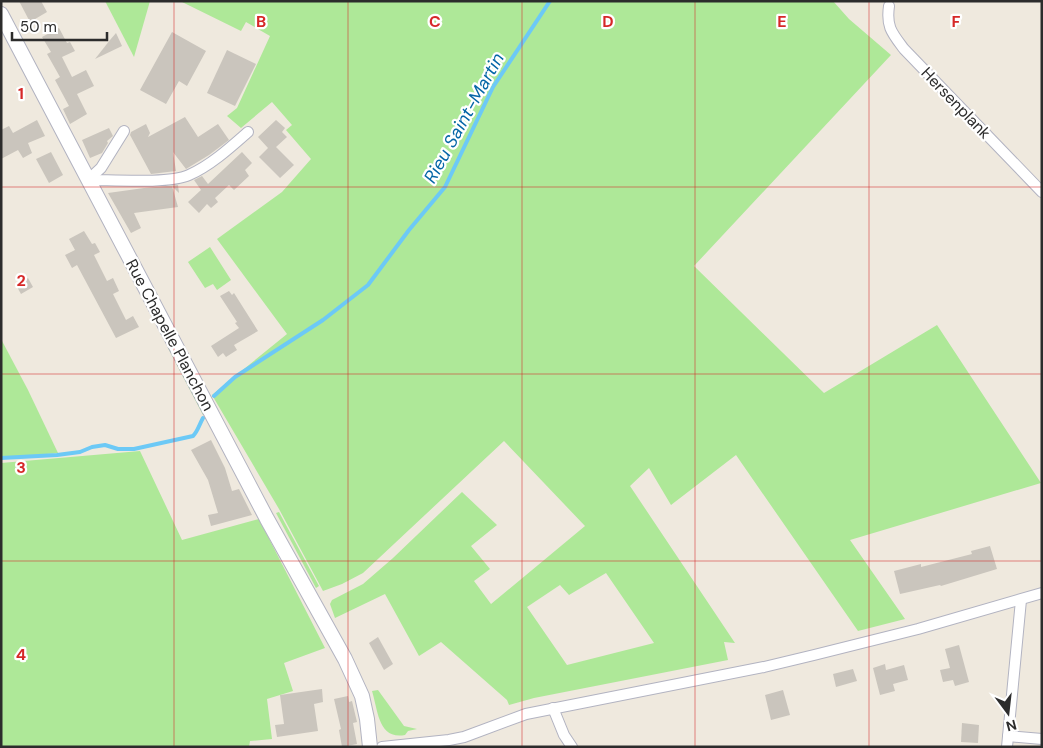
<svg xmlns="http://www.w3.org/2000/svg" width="1043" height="748" font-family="'DM Sans',sans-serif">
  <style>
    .green { fill: #aee898; fill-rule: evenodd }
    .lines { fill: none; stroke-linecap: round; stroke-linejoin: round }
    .stream { stroke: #6cc9f6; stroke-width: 4 }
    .building { fill: #cac5bd }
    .minor-casing { stroke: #b2b3c1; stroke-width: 12 }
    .tertiary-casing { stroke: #b2b3c1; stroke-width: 16 }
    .minor { stroke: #fff; stroke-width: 10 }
    .tertiary { stroke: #fff; stroke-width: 14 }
    .grid { fill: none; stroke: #d62828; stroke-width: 1; stroke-opacity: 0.55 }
    .labels { text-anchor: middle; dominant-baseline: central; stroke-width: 4.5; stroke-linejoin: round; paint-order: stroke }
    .street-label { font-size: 16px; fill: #2c2c2c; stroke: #fff }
    .water-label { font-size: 18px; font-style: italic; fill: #0566a7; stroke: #fff }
    .grid-label { font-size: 16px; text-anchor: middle; font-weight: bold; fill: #d62828; stroke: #fff; stroke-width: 4.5; stroke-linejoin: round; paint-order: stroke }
  </style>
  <rect width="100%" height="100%" fill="#efe9de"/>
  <g class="green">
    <path d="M105,1h45l-16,56z"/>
    <path d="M180,1h653l16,18 42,36 -197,211 130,127 113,-68 104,158 -191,57 55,79 -47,12 -122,-176 -65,50 -22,-37 -19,18 105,157 -11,-1 4,18 -194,38 -25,7 -2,-5 -66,-58 -22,14 -34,-62 -50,24 -5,-14 2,-4 31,-16 30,-26 69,-66 35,33 -26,21 19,23 -16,12 17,23 94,-78 -81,-85 -141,132 -21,11 -19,7 -44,-82 -67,-114 75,-61 -70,-95 65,-47 29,-33 -25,-29 6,-5 -20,-23 -31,26 -14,-12 10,-8 33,-72 -24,-14 -5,9zM606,573l48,70 -87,22 -40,-58 33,-22 9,10z"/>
    <path d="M210,247l21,33 -14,10 -4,-6 -8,4 -17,-26z"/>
    <path d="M1,339l27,51 30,63 -57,5z"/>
    <path d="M169,347l35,67 -1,1 -35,-67z"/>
    <path d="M140,451l42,89 77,-21 66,129 -41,15 9,28 -26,8 5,40 -22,2 -1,6h-248v-284z"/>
    <path d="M279,512l40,74 -3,2 -40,-75z"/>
    <path d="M378,690l26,36 13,3 -9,2 -3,4c-27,5 -27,-25 -33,-44z"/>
  </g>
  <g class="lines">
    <g class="stream">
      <path d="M214,396l21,-19 88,-57 45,-35 41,-55 36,-43 48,-100 57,-86"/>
      <path d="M1,458l56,-3 23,-3 12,-5 13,-2 13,4h16l59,-13c5,-5 6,-11 10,-18"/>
    </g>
  </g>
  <g class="building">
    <path d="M19,1h22l6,11 -17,10z"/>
    <path d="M59,28l8,15 3,-1 5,9 -13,6 10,20 14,-7 8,16 -17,8 10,20 -17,10 -7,-15 6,-3 -14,-26 5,-3 -13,-23 4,-2 -9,-15z"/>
    <path d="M172,32l34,19 -19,35 -8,-5 -13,23 -26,-14z"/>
    <path d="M116,33l6,13 -27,13 15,-19z"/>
    <path d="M227,50l29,14 -21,42 -28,-13z"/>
    <path d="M185,117l13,20 20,-13 11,16 -20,15 -23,14 -13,-17 3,19 -25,3 -21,-39 1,-3 15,-8 4,9 -2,4z"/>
    <path d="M37,120l8,16 -17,7 4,10 -9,5 -5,-8 -17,9v-29l8,-4 4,7z"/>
    <path d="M276,120l9,8 -3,4 5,5 -11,10 18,18 -14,13 -21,-21 9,-9 -10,-11z"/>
    <path d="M109,128l4,8 -6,5 1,2 -6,10 -12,5 -8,-18z"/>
    <path d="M51,152l12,23 -14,8 -13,-24z"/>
    <path d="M242,152l10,11 -7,7 4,6 -15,14 -5,-5 -14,13 3,4 -7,6 -4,-4 -8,9 -11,-11 13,-12 -7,-10 8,-4 6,8z"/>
    <path d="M178,185l1,8 -7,-7 6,21 -44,6 7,15 -10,5 -23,-40 36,-5z"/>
    <path d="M84,231l8,13 3,-1 5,9 -6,3 13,26 6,-3 6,13 -6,3 13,26 7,-4 6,11 -23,11 -39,-73 -5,3 -7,-13 10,-5 -6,-11z"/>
    <path d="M28,278l5,9 -12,7 -5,-9z"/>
    <path d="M229,291l3,4 2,-2 24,38 -24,14 3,5 -11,7 -3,-4 -5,4 -7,-11 28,-18 -4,-5 2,-1 -17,-26z"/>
    <path d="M211,440l14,28 7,23 7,-2 13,26 -41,11 -3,-11 10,-2 -10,-33 -17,-30z"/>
    <path d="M990,546l7,23 -56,17 -1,-1 -40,9 -6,-23 27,-7v3l51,-13 -1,-3z"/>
    <path d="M378,637l15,27 -9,6 -15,-27z"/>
    <path d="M959,645l10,37 -14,4 -2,-6 -10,2 -3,-12 10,-2 -5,-19z"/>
    <path d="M885,664l1,6 18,-5 4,15 -15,4 2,7 -15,4 -7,-27z"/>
    <path d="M853,669l4,12 -21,6 -3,-13z"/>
    <path d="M322,689l1,13 -9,2 4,27 -41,6 -2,-12 9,-1 -4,-29z"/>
    <path d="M783,690l7,25 -19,5 -6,-25z"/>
    <path d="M348,696l1,6 3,-1 5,21 -4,1 4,21 -15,3 -3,-17 2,-1 -7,-30z"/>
    <path d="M962,723l17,2 -1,18 -17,-1z"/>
  </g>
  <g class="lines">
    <g class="minor-casing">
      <g id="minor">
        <path d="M889,6c-3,21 3,27 15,43l138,143"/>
        <path d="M88,180c25,0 81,4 101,-5 21,-9 42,-28 59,-43"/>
        <path d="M88,180l13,-12 23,-37"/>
        <path d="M553,708l11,27 8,12"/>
        <path d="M1008,736l34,3"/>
        <path d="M382,747l67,-7 15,-3 62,-23 238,-47 50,-12 104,-26 124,-36"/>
        <path d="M1007,747l14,-147"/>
      </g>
    </g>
    <g class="tertiary-casing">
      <path id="tertiary" d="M1,14l266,505 78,140 17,37 5,23 3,28"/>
    </g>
    <use href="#minor" class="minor"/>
    <use href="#tertiary" class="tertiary"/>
  </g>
  <path class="grid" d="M174,1v746M348,1v746M522,1v746M695,1v746M869,1v746M1,187h1041M1,374h1041M1,561h1041"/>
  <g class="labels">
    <g class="street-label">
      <text transform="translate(956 103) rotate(46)">Hersenplank</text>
      <text transform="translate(170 335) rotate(62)">Rue Chapelle Planchon</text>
    </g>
    <g class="water-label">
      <text transform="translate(464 118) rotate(-61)">Rieu Saint-Martin</text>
    </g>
  </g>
  <g class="grid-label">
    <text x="261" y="27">B</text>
    <text x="435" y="27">C</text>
    <text x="608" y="27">D</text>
    <text x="782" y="27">E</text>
    <text x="956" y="27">F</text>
    <text x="21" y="99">1</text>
    <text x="21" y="286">2</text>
    <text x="21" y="473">3</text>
    <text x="21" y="660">4</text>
  </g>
  <rect width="1043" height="748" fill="none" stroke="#2c2c2c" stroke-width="5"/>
  <g transform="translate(1008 713) rotate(165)" stroke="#ffffff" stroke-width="4" paint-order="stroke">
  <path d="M0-4L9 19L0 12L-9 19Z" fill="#2c2c2c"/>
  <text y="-8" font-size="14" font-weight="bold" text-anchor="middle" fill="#2c2c2c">N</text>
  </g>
  <path d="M12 32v8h95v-8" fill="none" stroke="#2c2c2c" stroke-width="2.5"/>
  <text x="20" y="32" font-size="15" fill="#2c2c2c" stroke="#ffffff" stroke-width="4" paint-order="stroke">50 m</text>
</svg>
